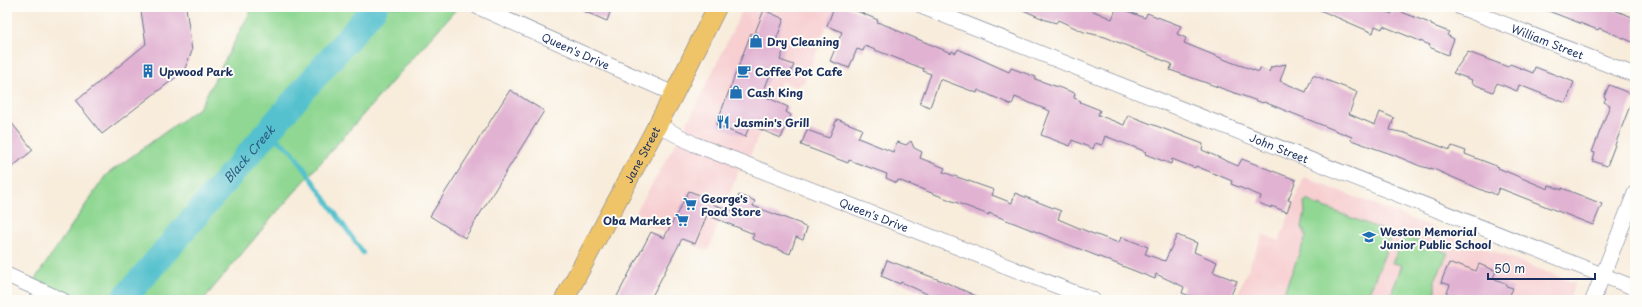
<svg xmlns="http://www.w3.org/2000/svg" width="1642" height="307" font-family="'Playpen Sans',sans-serif">
  <style>
    .built { fill: #f7cfd1 }
    .green { fill: #8fd792; stroke: #558378 }
    .lines { fill: none; stroke-linecap: round; stroke-linejoin: round }
    .stream { stroke: #54c1ce; stroke-width: 4.5 }
    .river { stroke: #54c1ce; stroke-width: 26 }
    .building { fill: #e1b2d2 }
    .minor-casing { stroke: #68718a; stroke-width: 16 }
    .major-casing { stroke: #68718a; stroke-width: 20 }
    .minor { stroke: #fff; stroke-width: 15 }
    .major { stroke: #efc469; stroke-width: 19 }
    .labels { text-anchor: middle; dominant-baseline: central; stroke-width: 4; stroke-linejoin: round; paint-order: stroke }
    .poi-label { font-size: 11px; font-weight: bold; fill: #1b2f5e; stroke: #fdfcf7; text-anchor: start }
    .street-label { font-size: 11px; fill: #1b2f5e; stroke: #fdfcf7 }
    .water-label { font-size: 12px; font-style: italic; fill: #2c5b80; stroke: #fdfcf7 }
  </style>
  <rect width="100%" height="100%" fill="#fdfcf7"/>
  <filter id="ink" filterUnits="userSpaceOnUse"><feTurbulence type="fractalNoise" baseFrequency=".025" numOctaves="2"/><feDisplacementMap in="SourceGraphic" scale="8" xChannelSelector="R" yChannelSelector="G"/><feConvolveMatrix kernelMatrix="1 2 1 2 8 2 1 2 1" color-interpolation-filters="sRGB"/></filter>
  <filter id="wash" filterUnits="userSpaceOnUse"><feTurbulence type="fractalNoise" baseFrequency=".012" numOctaves="4" result="noise"/><feDisplacementMap in="SourceGraphic" scale="16" xChannelSelector="R" yChannelSelector="G"/><feGaussianBlur stdDeviation="0.9" result="paint"/><feColorMatrix in="noise" values="0 0 0 0 0 0 0 0 0 0 0 0 0 0 0 0 0 1.4 0 .05"/><feComposite in="paint" operator="in"/></filter>
  <g filter="url(#wash)">
    <rect width="100%" height="100%" fill="#f8ecdb"/>
    <g class="built">
      <path d="M744,7h90l-29,74 -8,6 -16,-5 -30,72 -13,18 -30,79 -76,-32 59,-103z"/>
      <path d="M1304,177l271,106 -6,17h-334l28,-66 16,7z"/>
    </g>
    <g class="green">
      <path d="M253,7h205l-188,213 -67,80h-150l-22,-15 75,-110 94,-68z"/>
      <path d="M1308,199l10,8 1,-2 74,29 -27,66h-85l25,-64 -4,-9 3,-15 -1,-10z"/>
      <path d="M1405,236l43,17 -13,27v12l-4,8h-42l13,-35 -10,-2z"/>
    </g>
    <g class="lines">
      <path class="stream" d="M268,132l24,19 71,102"/>
      <path class="river" id="s1" d="M123,300l252,-293"/>
    </g>
    <g id="blocks">
      <g class="building">
        <path d="M141,7h45l6,44 -8,20 -82,63 -26,-33 70,-57 -5,-33 1,-1z"/>
        <path d="M574,7h38l-5,14z"/>
        <path d="M834,7h13l31,13 -1,2 19,7v1l55,23 1,-2 4,2 2,-4 51,23 2,-4 25,9 -1,2 40,14 -1,5 7,3 -1,1 20,8 -2,5 26,10 4,-10 75,29 -1,6 36,16 4,-7 54,21 -8,20 3,1 -4,11 -16,-6v2l-12,-5 2,-7 -30,-12 1,-3 -36,-15 -1,2 -23,-9 -1,5 -26,-10 1,-2 -7,-3 -34,-13 -3,9 -7,-2 -2,6 -21,-9 -2,6 -29,-11 9,-24 -35,-14 -3,8 -34,-15 -1,3 -37,-14 -10,28 -10,-4 11,-29 -8,-3 1,-2 -59,-23 -2,5 -6,-2 -8,19 -19,-7 12,-29 -15,-6z"/>
        <path d="M1016,7h68l28,12 5,-12 28,11 2,-5 34,13 -4,8 9,4 -2,5 47,19 28,10 1,-4 9,4 2,-5 15,-3 -6,17 26,11 7,-17 44,17 -8,22 26,11 5,-13 14,6 -4,12 15,3 45,17 2,-4 14,5 -1,3 34,13 -1,1 50,21 1,-4 13,5v-2l40,16 -9,21 -94,-37 -3,7 -6,-3 -1,1 -58,-25v1l-11,-3 -26,-11 -43,-15 1,-3 -88,-35 -1,1 -93,-33 2,-6 -67,-27 -21,-5 -26,-12 -2,3 -10,-3z"/>
        <path d="M1313,7h60l19,7 2,-5 38,15 -1,1 18,7 -2,3 7,4 -6,16 -19,-8 1,-2 -47,-19 -1,3 -7,-3 -2,7z"/>
        <path d="M1538,7h68l29,11v25l-36,-15 -1,2z"/>
        <path d="M764,10l20,9 -9,24 10,4 -5,13 14,5 -6,13 -13,-5 -1,3 -4,-1 -8,20 26,12 -2,5 5,3 -10,23 -31,-13 -5,12 -29,-12 35,-92 3,2z"/>
        <path d="M1468,52l40,15 2,-3 23,9 2,-6 39,15 -8,21 -47,-18 -2,6 -20,-8 -4,9 -22,-9 1,-3 -19,-7z"/>
        <path d="M1609,85l25,10 -27,71 -14,-5 2,-8 -3,-1 18,-47 -6,-3 2,-4 -2,-1z"/>
        <path d="M510,90l34,21 -79,127 -35,-22z"/>
        <path d="M7,117l26,33 -26,21z"/>
        <path d="M837,119l25,10 -4,9 35,14 4,-10 9,3 5,-4 3,7 8,4 -2,6 25,10 -2,4 51,18 -2,5 20,8 3,-10 46,18 -3,8 33,14 28,10 2,-6 27,10 -3,7 20,7 12,-26 20,8 -3,9 23,10 -4,10 24,9 -8,19h-29l-18,-7 2,-6 -28,-13 -1,5 -166,-66v2l-91,-35 -1,3 -11,-5 1,-4 -38,-14 -1,3 -47,-18 6,-15 22,8z"/>
        <path d="M689,191l24,9 -1,4 21,7 6,-16 16,6 -2,5 48,18v1l6,3 -4,12 -7,-3 -6,17 -38,-15 2,-5 -47,-19 -12,29 -13,-5 -32,61h-35l36,-68 13,6z"/>
        <path d="M887,260l58,22 40,18h-45l-39,-18 -1,2 -19,-8z"/>
        <path d="M1449,263l7,3 1,-2 19,7 3,-7 17,7 -3,7 14,6 -1,2 7,2 -5,12h-64l6,-15 -9,-3z"/>
      </g>
    </g>
  </g>
  <g filter="url(#ink)">
    <use href="#blocks" fill-opacity="0" stroke="#68718a" stroke-width="1"/>
    <g class="lines">
      <g class="minor-casing">
        <g id="minor">
          <path id="s2" d="M478,7l196,87"/>
          <path id="s3" d="M923,7l712,281"/>
          <path id="s4" d="M1460,7l175,68"/>
          <path id="s5" d="M658,125l36,19 399,156"/>
          <path d="M7,275l55,25"/>
          <path d="M1593,300l42,-107"/>
        </g>
      </g>
      <g class="major-casing">
        <g id="major">
          <path id="s6" d="M564,300l110,-206 43,-87"/>
        </g>
      </g>
      <use href="#minor" class="minor"/>
      <use href="#major" class="major"/>
    </g>
  </g>
  <defs>
    <g id="shop-bare" transform="scale(1.08)"><path d="M-5-2.5h2.3a2.7 3.5 0 0 1 5.4 0H5L5.5 6h-11ZM-1.5-2.5h3a1.5 2.3 0 0 0-3 0Z" fill="#1f6fb2" stroke="#fdfcf7" stroke-width="2.5" paint-order="stroke"/></g>
    <g id="building-bare" transform="scale(1.08)"><path d="M-4-6H4V6H1V3H-1V6H-4ZM-2.5-4.3h1.7v1.8h-1.7ZM.8-4.3h1.7v1.8H.8ZM-2.5-1h1.7V.8h-1.7ZM.8-1h1.7V.8H.8Z" fill="#1f6fb2" stroke="#fdfcf7" stroke-width="2.5" paint-order="stroke"/></g>
    <g id="cafe-bare" transform="scale(1.08)"><path d="M-5.5-4.5H6V0H3Q3 3.5 0 3.5H-2.5Q-5.5 3.5-5.5 0ZM3-3.2v2h1.7v-2ZM-6 4.5H4V6H-6Z" fill="#1f6fb2" stroke="#fdfcf7" stroke-width="2.5" paint-order="stroke"/></g>
    <g id="restaurant-bare" transform="scale(1.08)"><path d="M-5-6h1v4h1v-4h1v4h1v-4h1v5L-1.5 .5V6h-2V.5L-5-1ZM5-6V6H3V1.5H1.5Q1.5-4 5-6Z" fill="#1f6fb2" stroke="#fdfcf7" stroke-width="2.5" paint-order="stroke"/></g>
    <g id="supermarket-bare" transform="scale(1.08)"><path d="M-6-5.5h2.5l.6 2H6L4.5 2H-2.5L-4.4-4H-6ZM-1.5 3.2a1.3 1.3 0 1 0 .1 0ZM3 3.2a1.3 1.3 0 1 0 .1 0Z" fill="#1f6fb2" stroke="#fdfcf7" stroke-width="2.5" paint-order="stroke"/></g>
    <g id="school-bare" transform="scale(1.08)"><path d="M0-5L7-2L0 1L-7-2ZM-4 1L0 2.5L4 1V4Q0 6-4 4Z" fill="#1f6fb2" stroke="#fdfcf7" stroke-width="2.5" paint-order="stroke"/></g>
  </defs>
  <g fill-rule="evenodd">
    <use href="#shop-bare" x="756" y="41"/>
    <use href="#building-bare" x="148" y="71"/>
    <use href="#cafe-bare" x="744" y="71"/>
    <use href="#shop-bare" x="736" y="92"/>
    <use href="#restaurant-bare" x="723" y="122"/>
    <use href="#supermarket-bare" x="690" y="204"/>
    <use href="#supermarket-bare" x="682" y="220"/>
    <use href="#school-bare" x="1369" y="237"/>
  </g>
  <g class="labels">
    <g class="poi-label">
      <text x="767" y="41">Dry Cleaning</text>
      <text x="159" y="71">Upwood Park</text>
      <text x="755" y="71">Coffee Pot Cafe</text>
      <text x="747" y="92">Cash King</text>
      <text x="734" y="122">Jasmin's Grill</text>
      <text x="701" y="198">George's<tspan x="701" dy="13">Food Store</tspan></text>
      <text x="671" y="220" text-anchor="end">Oba Market</text>
      <text x="1380" y="231">Weston Memorial<tspan x="1380" dy="13">Junior Public School</tspan></text>
    </g>
    <g class="street-label">
      <text stroke="none"><textPath href="#s4" startOffset="94">William Street</textPath></text>
      <text stroke="none"><textPath href="#s2" startOffset="107">Queen's Drive</textPath></text>
      <text stroke="none"><textPath href="#s3" startOffset="383">John Street</textPath></text>
      <text stroke="none"><textPath href="#s6" startOffset="165">Jane Street</textPath></text>
      <text stroke="none"><textPath href="#s5" startOffset="234">Queen's Drive</textPath></text>
    </g>
    <g class="water-label">
      <text stroke="none"><textPath href="#s1" startOffset="193">Black Creek</textPath></text>
    </g>
  </g>
  <rect width="1642" height="307" fill="none" stroke="#fdfcf7" stroke-width="24"/>
  <path d="M1488 273v6h107v-6" fill="none" stroke="#1b2f5e" stroke-width="2"/>
  <text x="1494" y="273" font-size="12" fill="#1b2f5e" stroke="#fdfcf7" stroke-width="3" paint-order="stroke">50 m</text>
</svg>
